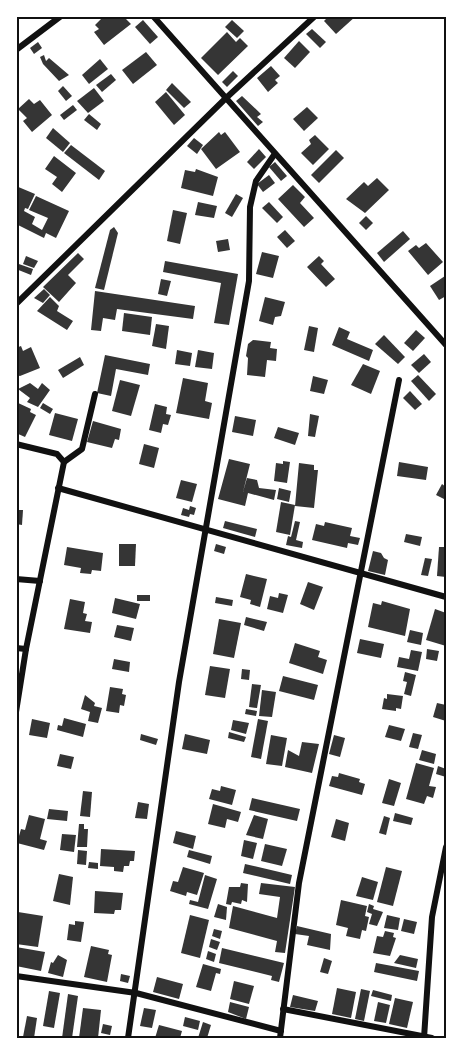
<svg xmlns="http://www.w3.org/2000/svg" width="463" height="1055" font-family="Lato,sans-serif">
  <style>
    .building { fill: #353535 }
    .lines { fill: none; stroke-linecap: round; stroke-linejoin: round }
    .minor { stroke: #111; stroke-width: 6 }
    .neatline { fill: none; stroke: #111; stroke-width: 2 }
  </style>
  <rect width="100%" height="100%" fill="#fff"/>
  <g class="building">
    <path d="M104,16h25l-3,3 5,5 -27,21 -10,-13 5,-3 -4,-4z"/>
    <path d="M329,16h27l-20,18 -12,-13z"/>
    <path d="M143,20l15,17 -8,7 -15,-17z"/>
    <path d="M232,20l12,11 -7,7 -12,-11z"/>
    <path d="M312,29l14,13 -6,6 -14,-14z"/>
    <path d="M227,32l9,10 4,-4 8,8 -30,29 -17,-17z"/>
    <path d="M299,41l11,11 -15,16 -11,-10z"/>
    <path d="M38,42l4,6 -8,6 -4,-6z"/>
    <path d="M146,52l11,13 -24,19 -11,-14z"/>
    <path d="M44,55l2,6 3,-3 20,17 -10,6 -16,-17 -3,-7z"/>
    <path d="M100,59l8,10 -19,15 -7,-9z"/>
    <path d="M271,66l9,10 -5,4 3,3 -10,9 -11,-14z"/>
    <path d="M233,71l5,5 -11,11 -5,-5z"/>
    <path d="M111,74l5,6 -14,12 -6,-7z"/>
    <path d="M172,83l19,19 -7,6 -18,-18z"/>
    <path d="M63,86l9,10 -6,5 -8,-10z"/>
    <path d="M94,88l10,13 -16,12 -11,-12z"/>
    <path d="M166,92l19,23 -11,10 -19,-23z"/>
    <path d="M242,96l19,18 -4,3 6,5 -5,4 -22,-25z"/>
    <path d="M29,99l5,5 6,-4 12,15 -20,17 -9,-11 4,-3 -9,-9z"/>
    <path d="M73,105l4,5 -13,10 -4,-5z"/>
    <path d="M307,107l11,11 -14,13 -11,-12z"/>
    <path d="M89,114l12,10 -4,6 -13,-10z"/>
    <path d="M53,128l17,15 -7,9 -17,-14z"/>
    <path d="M219,132l2,3 4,-3 15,20 -24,17 -15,-20z"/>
    <path d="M315,135l14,14 -16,16 -12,-12 10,-9 -2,-4z"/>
    <path d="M194,138l9,7 -6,9 -10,-8z"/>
    <path d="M71,145l34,26 -6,9 -35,-27z"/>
    <path d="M259,149l7,8 -12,12 -7,-7z"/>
    <path d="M336,150l8,8 -25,25 -8,-8z"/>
    <path d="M54,156l22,17 -14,19 -10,-8 5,-7 -12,-8z"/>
    <path d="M275,162l12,14 -6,5 -12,-14z"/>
    <path d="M196,169l22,8 -5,19 -32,-8 4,-18 10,2z"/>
    <path d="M269,175l6,8 -12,9 -6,-8z"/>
    <path d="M377,178l12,12 -24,23 -19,-14 18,-17 4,4z"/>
    <path d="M293,185l12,12 -5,6 14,15 -10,9 -26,-28z"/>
    <path d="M16,186l19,8 -7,15 -3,-1 -1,3 11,6 -3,7 10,6 6,-12 -19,-8 7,-14 33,15 -13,27 -10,-5 -2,5 -28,-14z"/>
    <path d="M236,194l7,4 -11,19 -7,-4z"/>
    <path d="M198,202l19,4 -3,12 -19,-3z"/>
    <path d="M269,202l14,15 -6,6 -15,-15z"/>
    <path d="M173,210l14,3 -7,31 -13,-3z"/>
    <path d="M366,216l7,7 -7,7 -7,-7z"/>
    <path d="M114,227l4,6 -14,57 -9,-2 15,-58z"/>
    <path d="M285,230l10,11 -8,7 -10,-11z"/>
    <path d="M403,231l7,8 -26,23 -7,-9z"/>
    <path d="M228,239l2,11 -12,2 -2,-11z"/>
    <path d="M426,243l17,19 -15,13 -20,-24 8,-6 3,3z"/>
    <path d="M262,252l17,4 -6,22 -17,-4z"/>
    <path d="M78,253l6,6 -16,16 8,8 -17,19 -16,-15z"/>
    <path d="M26,256l12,5 -4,7 -11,-4z"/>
    <path d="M319,256l5,5 -3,3 14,15 -9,8 -19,-20z"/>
    <path d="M165,261l73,13 -9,51 -15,-2 7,-40 -58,-11z"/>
    <path d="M16,263l17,6 -2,6 -15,-6z"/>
    <path d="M445,276l1,20 -7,4 -9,-14z"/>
    <path d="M161,279l10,2 -4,15 -9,-2z"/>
    <path d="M44,289l6,6 -7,8 -9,-5z"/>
    <path d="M95,291l100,15 -2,13 -76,-10 -2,11 -12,-2 -2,13 -10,-1z"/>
    <path d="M50,297l9,9 -2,5 16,10 -6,9 -30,-19z"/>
    <path d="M265,297l20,5 -4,14 -6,1 -2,8 -14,-4z"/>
    <path d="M124,313l28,4 -2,18 -28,-4z"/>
    <path d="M156,324l13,2 -3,23 -14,-3z"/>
    <path d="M309,326l9,2 -4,24 -10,-2z"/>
    <path d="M339,327l11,5 -3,7 26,11 -4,11 -37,-16z"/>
    <path d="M416,330l9,8 -12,13 -9,-8z"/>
    <path d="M384,335l21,22 -7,7 -23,-20z"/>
    <path d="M253,340l18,2 -1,6 7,1 -1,12 -9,-1 -2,17 -18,-2 1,-17 -2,-2 2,-12z"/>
    <path d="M21,346l2,5 8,-4 9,21 -20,8 -4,-1v-27z"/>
    <path d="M177,350l15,3 -2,13 -15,-2z"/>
    <path d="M198,350l16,3 -2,16 -17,-2z"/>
    <path d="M424,354l7,8 -12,11 -8,-8z"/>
    <path d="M105,355l45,9 -2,11 -32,-6 -5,27 -14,-3z"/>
    <path d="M80,357l4,8 -21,13 -5,-8z"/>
    <path d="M363,364l17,7 -9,23 -20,-9z"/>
    <path d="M418,375l18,19 -7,7 -18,-20z"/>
    <path d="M313,376l15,4 -4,14 -14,-3z"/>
    <path d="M183,378l25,5 -3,18 7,2 -3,16 -33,-6z"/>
    <path d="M120,380l20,5 -9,31 -19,-5z"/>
    <path d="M30,383l8,6 4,-6 8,7 -12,17 -11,-5 3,-4 -12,-9z"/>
    <path d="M410,391l12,13 -7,6 -12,-12z"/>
    <path d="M16,402l15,7 -1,3 6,3 -11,22 -9,-4z"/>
    <path d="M43,403l10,6 -3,5 -10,-6z"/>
    <path d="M155,404l12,3 -1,7 5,1 -3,10 -5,-1 -2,9 -12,-3z"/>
    <path d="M55,413l23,6 -6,22 -23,-6z"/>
    <path d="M310,414l9,2 -4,21 -7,-1z"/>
    <path d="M235,416l21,4 -3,16 -21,-4z"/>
    <path d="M93,421l28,8 -2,11 -4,-1 -3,9 -25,-6z"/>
    <path d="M278,427l21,6 -4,12 -21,-7z"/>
    <path d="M144,444l15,4 -5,20 -15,-4z"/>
    <path d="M229,459l21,5 -7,28 4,-14 10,2 2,8 17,2 -2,10 -26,-7 -3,13 -27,-7z"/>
    <path d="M283,461l7,1 -3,21 -13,-2 2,-18 7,1z"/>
    <path d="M399,462l29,5 -2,13 -29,-4z"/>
    <path d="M299,463l15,2v5h4l-4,38 -19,-2z"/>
    <path d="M181,480l16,4 -5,18 -16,-4z"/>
    <path d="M442,484l4,3v13l-10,-5z"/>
    <path d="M279,488l12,3 -2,11 -12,-3z"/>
    <path d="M281,502l14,3 -5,30 -14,-3z"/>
    <path d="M190,506l6,2 -2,7 -4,-1 -1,3 -8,-2 2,-7 6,2z"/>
    <path d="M16,510h7l-1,15 -6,-1z"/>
    <path d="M225,521l32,8 -2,8 -32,-9z"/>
    <path d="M295,521l5,1 -4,18 7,2 -1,6 -16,-3 2,-9 3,1z"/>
    <path d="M325,522l27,6 -2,8 10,2 -2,7 -10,-2 -1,5 -35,-8 4,-16 8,2z"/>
    <path d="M406,534l16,3 -2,9 -16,-4z"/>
    <path d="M119,544h17l-1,22h-16z"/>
    <path d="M216,544l10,3 -2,7 -10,-3z"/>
    <path d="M67,547l36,6 -2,18 -9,-1 -1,4 -11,-1 1,-5 -17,-3z"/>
    <path d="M439,547h7v30l-9,-1z"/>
    <path d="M373,551l8,2 3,5 4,2 -3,15 -17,-4z"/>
    <path d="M425,558l7,1 -4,17 -7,-1z"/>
    <path d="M246,574l21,5 -7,28 -10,-3 1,-4 -11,-3z"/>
    <path d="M308,582l15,5 -9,23 -14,-6z"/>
    <path d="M279,593l9,2 -5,18 -16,-4 3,-13 8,2z"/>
    <rect x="137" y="595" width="13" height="6"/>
    <path d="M216,597l17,3 -1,6 -17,-3z"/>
    <path d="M115,598l25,6 -4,15 -24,-6z"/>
    <path d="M70,599l15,3 -2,11 4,1 -2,7 7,1 -2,11 -26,-4z"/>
    <path d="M382,601l28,8 -5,27 -37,-9 5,-24 8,2z"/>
    <path d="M435,609l11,4v33l-20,-6z"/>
    <path d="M246,617l21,5 -3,9 -20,-6z"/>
    <path d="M219,619l22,4 -7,35 -21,-4z"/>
    <path d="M117,625l17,3 -3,13 -17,-4z"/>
    <path d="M410,630l13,3 -2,12 -14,-3z"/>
    <path d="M360,639l24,5 -3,14 -24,-5z"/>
    <path d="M295,643l25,8 -2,6 9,3 -4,14 -34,-11z"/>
    <path d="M427,649l12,2 -2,10 -11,-2z"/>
    <path d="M411,650l11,2 -4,19 -21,-4 2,-10 10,2z"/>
    <path d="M114,659l16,3 -1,10 -17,-3z"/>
    <path d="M210,666l20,3 -5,29 -20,-3z"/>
    <path d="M242,669l8,1 -1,10 -8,-1z"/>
    <path d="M405,672l11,3 -5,21 -7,-2 3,-12 -4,-1z"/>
    <path d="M283,676l35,9 -4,15 -35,-9z"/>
    <path d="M252,684l9,1 -4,23 -8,-1z"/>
    <path d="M110,687l13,2 -1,5 4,1 -2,11 -4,-1 -1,8 -13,-2z"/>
    <path d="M262,690l14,2 -4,25 -13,-1z"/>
    <path d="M387,694l16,2 -2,13 -5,-1v3l-14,-2 2,-11 3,1z"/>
    <path d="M85,695l10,8 -1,3 8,2 -4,15 -10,-2 2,-9 -9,-3z"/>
    <path d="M437,703l9,2v16l-13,-4z"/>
    <path d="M246,709l11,2 -1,5 -11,-2z"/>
    <path d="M64,718l22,6 -3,13 -26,-7 1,-5 4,1z"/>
    <path d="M32,719l18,4 -3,15 -18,-3z"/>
    <path d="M258,719l10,2 -7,38 -10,-2z"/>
    <path d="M233,720l16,3 -3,11 -15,-4z"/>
    <path d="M389,725l16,4 -4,12 -16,-4z"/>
    <path d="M229,732l17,5 -2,5 -16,-4z"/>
    <path d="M413,733l9,2 -4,14 -9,-2z"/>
    <path d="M141,734l17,5 -2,6 -16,-5z"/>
    <path d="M185,734l25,6 -3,14 -25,-5z"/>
    <path d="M271,735l16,3 -5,28 -16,-2z"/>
    <path d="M334,735l11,3 -5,19 -11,-3z"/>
    <path d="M302,742l17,2 -7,29 -27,-6 3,-17 11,6z"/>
    <path d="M422,750l14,4 -2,10 -15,-4z"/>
    <path d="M60,754l14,3 -3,12 -14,-3z"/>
    <path d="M416,763l18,5 -5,18 7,1 -3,11 -6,-2 -3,8 -18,-5z"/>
    <path d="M438,766l8,3v8l-10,-3z"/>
    <path d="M339,773l21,6 -1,3 6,2 -3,11 -33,-9 3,-10 6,1z"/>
    <path d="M389,779l12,4 -7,23 -12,-3z"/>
    <path d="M221,786l15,4 -4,15 -23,-6 3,-10 8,2z"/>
    <path d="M83,791l9,1 -2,25 -10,-1z"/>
    <path d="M252,798l48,11 -3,12 -48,-11z"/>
    <path d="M138,802l11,2 -2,15 -12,-1z"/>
    <path d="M213,804l28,8 -3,10 -11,-3 -2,9 -17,-4z"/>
    <path d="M49,809l19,2 -1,10 -20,-2z"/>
    <path d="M395,813l18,5 -2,7 -18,-4z"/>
    <path d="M29,815l16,4 -5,20 7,2 -3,9 -27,-7 4,-14 4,1z"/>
    <path d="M254,815l14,4 -5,20 -17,-4z"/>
    <path d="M384,816l6,2 -4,17 -7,-2z"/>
    <path d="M336,819l13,4 -4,18 -14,-4z"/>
    <path d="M79,824h5v5h4l-1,18h-10z"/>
    <path d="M176,831l20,5 -3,13 -20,-6z"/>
    <path d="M62,834l14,1 -2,17 -14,-2z"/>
    <path d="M244,840l13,3 -4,16 -12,-3z"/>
    <path d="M265,844l22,5 -5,17 -21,-5z"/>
    <path d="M101,849l34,2 -1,10h-4l-1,5h-5l-1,6 -9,-1v-4l-14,-1z"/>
    <path d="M78,850l9,1 -1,14 -9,-1z"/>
    <path d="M189,850l23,6 -2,8 -23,-7z"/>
    <path d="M89,862l9,1v6l-10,-1z"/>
    <path d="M245,864l47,11 -2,9 -47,-11z"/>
    <path d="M183,867l21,6 -7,22 -10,-3 -1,4 -16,-5 3,-10 5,1z"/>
    <path d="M386,867l16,4 -9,35 -16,-4z"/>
    <path d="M59,874l14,3 -3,28 -17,-4z"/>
    <path d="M205,875l12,4 -9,30 -19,-5 1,-4 8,2z"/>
    <path d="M362,877l16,5 -5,18 -17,-4z"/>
    <path d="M241,883l7,1 -1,18 -5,-2 -1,4 -9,-2 -1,3 -5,-1 3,-17h11z"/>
    <path d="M261,883l34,4 -10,66 -10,-1 2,-11 -48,-13 4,-22 44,12 3,-21 -21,-3z"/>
    <path d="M95,891l28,2 -2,17h-6l-1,4 -20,-1z"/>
    <path d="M341,900l26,6 -2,10 4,1 -3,14 -4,-1 -2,9 -14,-3 2,-8 -12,-3z"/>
    <path d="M218,904l9,3 -1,13 -12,-3z"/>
    <path d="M369,904l5,2 -1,3 10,3 -6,14 -8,-2 3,-10 -5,-2z"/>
    <path d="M18,912l25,4 -5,31 -22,-3z"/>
    <path d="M190,915l19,5 -9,38 -19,-5z"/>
    <path d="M387,915l13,3 -2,12 -14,-2z"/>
    <path d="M404,919l13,3 -3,12 -13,-3z"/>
    <path d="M75,921l9,1 -3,20 -14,-2 2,-16 6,1z"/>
    <path d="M297,926l34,8 -1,16 -23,-5 2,-9 -14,-2z"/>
    <path d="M214,929l8,2 -2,8 -8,-3z"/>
    <path d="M385,931l9,2 -1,4 3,1 -6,18 -17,-3 4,-17 6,1z"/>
    <path d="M211,939l9,3 -3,8 -8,-3z"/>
    <path d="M91,946l18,4 -1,4 4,1 -5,27 -23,-5z"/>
    <path d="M16,947l29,5 -4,19 -25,-5z"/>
    <path d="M222,948l62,15 -5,19 -8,-2 1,-4 -53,-13z"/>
    <path d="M208,951l8,3 -2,8 -8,-3z"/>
    <path d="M58,955l9,5 -4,17 -15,-4 3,-11 2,1z"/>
    <path d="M400,955l18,4 -2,9 -22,-5z"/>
    <path d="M324,958l8,3 -4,13 -8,-2z"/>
    <path d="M376,963l43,8 -2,10 -43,-9z"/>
    <path d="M203,964l18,5 -1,5 -4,-1 -5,18 -15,-4z"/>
    <path d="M121,974l9,2 -2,7 -8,-2z"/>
    <path d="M157,977l26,7 -4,15 -26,-7z"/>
    <path d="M234,981l20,5 -5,18 -19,-5z"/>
    <path d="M337,988l19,4 -5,26 -19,-4z"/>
    <path d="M361,989l9,2 -6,30 -9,-2z"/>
    <path d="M373,990l19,5 -1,6 -20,-5z"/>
    <path d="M49,991l11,2 -6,35 -11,-2z"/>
    <path d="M68,994l10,2 -6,42h-10z"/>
    <path d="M293,995l25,6 -3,10 -25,-4z"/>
    <path d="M395,998l18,4 -6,26 -18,-4z"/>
    <path d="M230,1002l19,5 -3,12 -18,-7z"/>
    <path d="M378,1002l12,3 -4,18 -12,-2z"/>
    <path d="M83,1008l18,2 -3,28h-19z"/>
    <path d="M144,1008l12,2 -4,18 -12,-2z"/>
    <path d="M27,1016l10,2 -3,20 -11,-1z"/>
    <path d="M185,1017l15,4 -2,9 -15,-4z"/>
    <path d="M203,1022l8,3 -4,13h-9z"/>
    <path d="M103,1024l9,2 -2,9 -9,-2z"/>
    <path d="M159,1025l23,6 -2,7h-25z"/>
  </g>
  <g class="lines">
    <g class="minor">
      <path d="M153,16l293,329"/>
      <path d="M16,50l45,-34"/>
      <path d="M16,304l209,-205 90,-83"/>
      <path d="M16,444l41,10 7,8 -38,187 -10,63"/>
      <path d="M64,462l18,-13 13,-55"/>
      <path d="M58,488l388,109"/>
      <path d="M16,579l24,2"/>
      <path d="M16,648l10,1"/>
      <path d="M16,976l120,17 145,38"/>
      <path d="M283,1009l149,29"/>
      <path d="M128,1038l51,-356 70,-401 1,-74 6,-26 18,-26"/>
      <path d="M280,1038l19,-155 100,-503"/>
      <path d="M424,1038l8,-121 14,-70"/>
    </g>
  </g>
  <rect width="463" height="1055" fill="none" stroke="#ffffff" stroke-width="36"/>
  <rect x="18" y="18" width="427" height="1019" class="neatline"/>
</svg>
